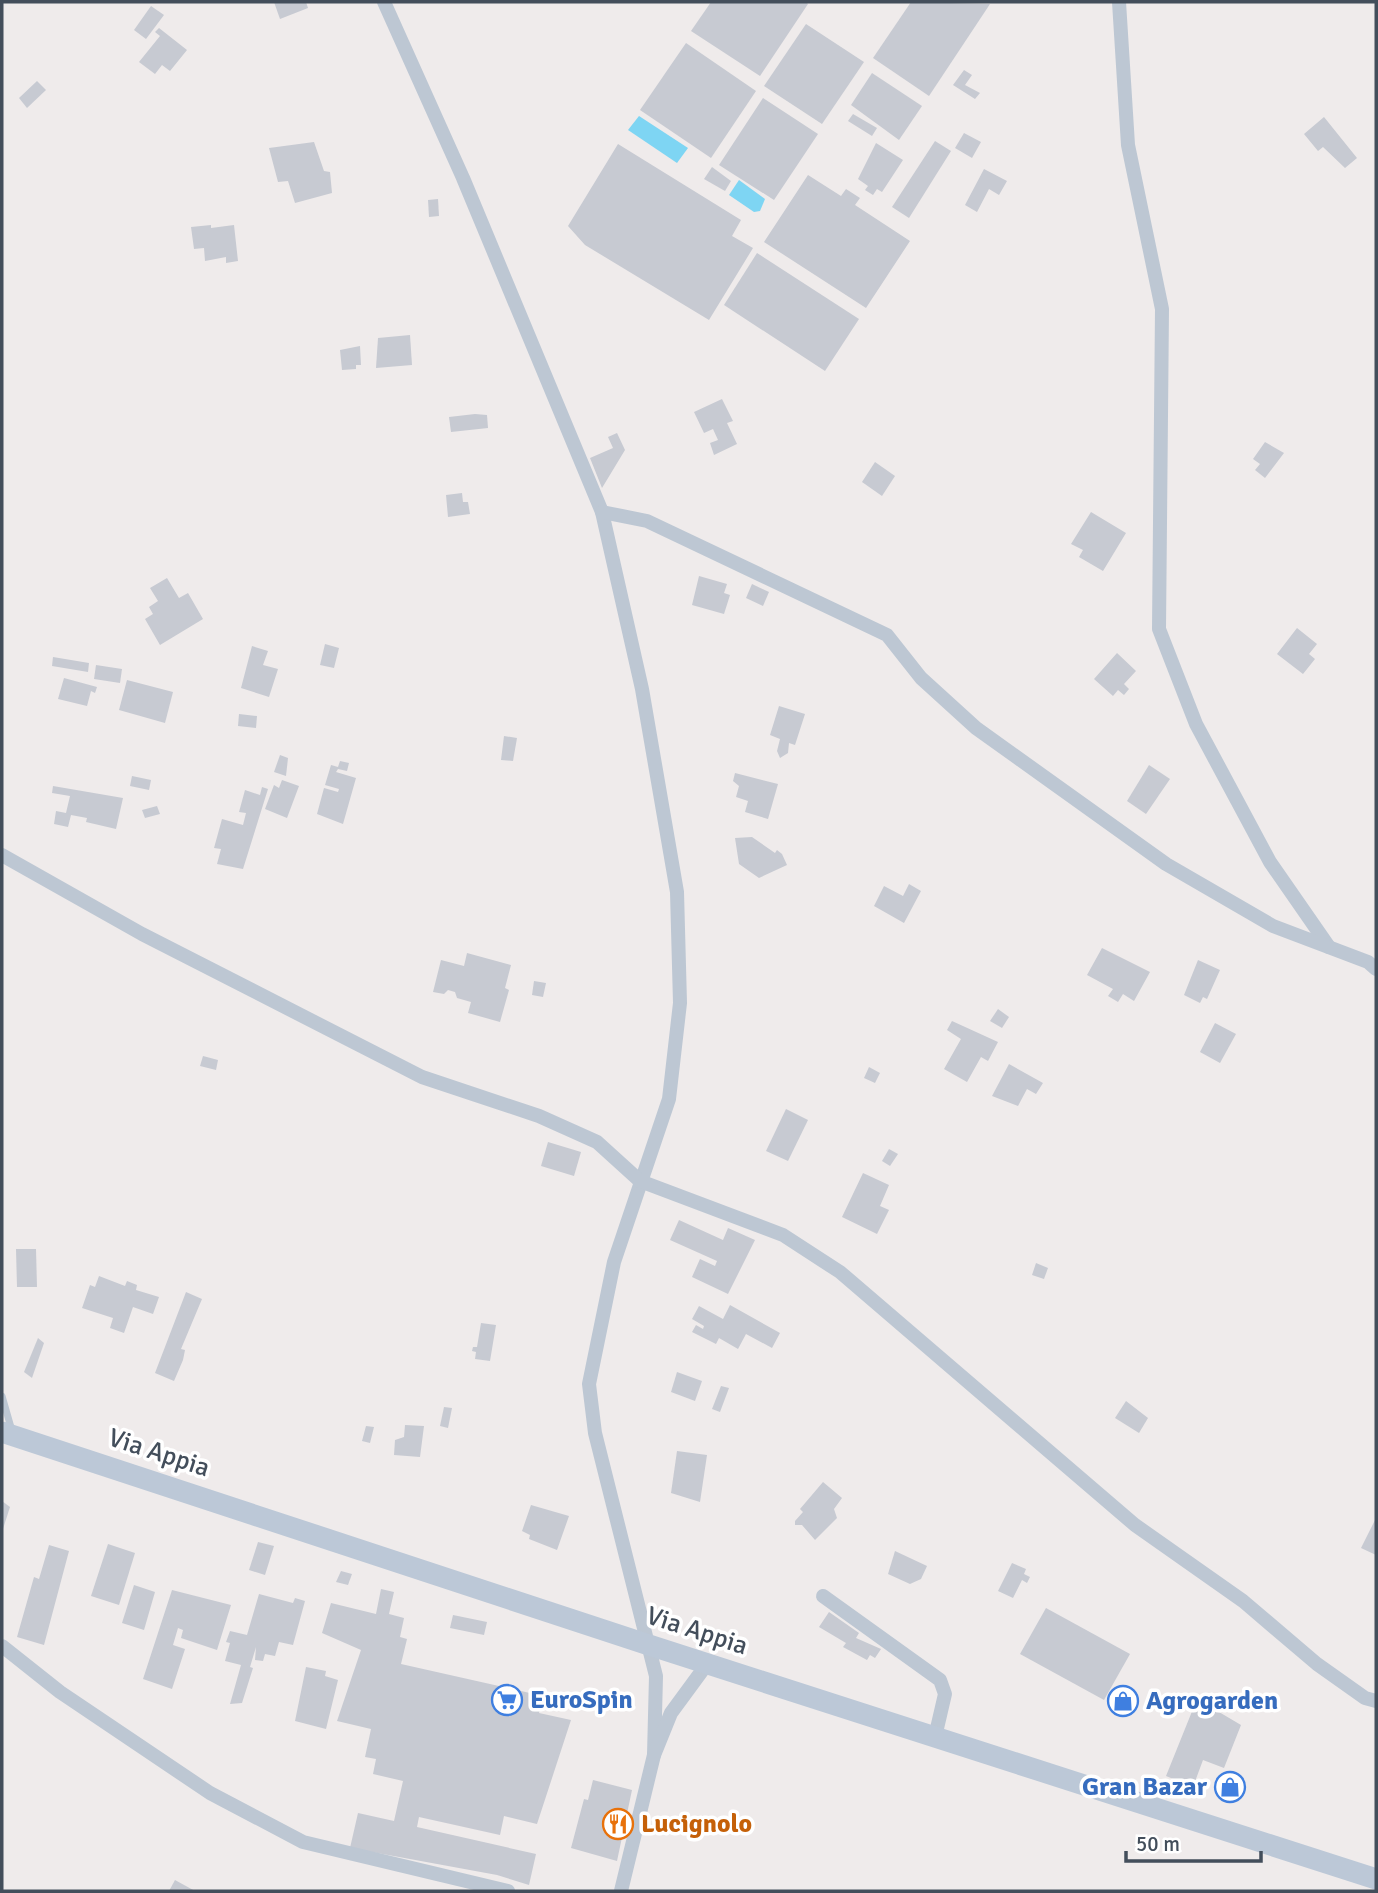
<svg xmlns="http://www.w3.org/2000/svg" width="1378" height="1893" font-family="Signika,sans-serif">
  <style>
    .water { fill: #7ed5f3 }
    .building { fill: #c7cad2 }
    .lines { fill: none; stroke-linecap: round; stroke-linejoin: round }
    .lane { stroke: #bdc7d3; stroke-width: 7 }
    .street { stroke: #bdc7d3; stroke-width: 14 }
    .secondary { stroke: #bcc8d7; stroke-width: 21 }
    .labels { text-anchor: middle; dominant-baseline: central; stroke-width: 7; stroke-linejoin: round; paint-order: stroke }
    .street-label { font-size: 26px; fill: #434e5b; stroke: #fff }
    .shop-label { font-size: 26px; font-weight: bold; fill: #366cbe; stroke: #fff; text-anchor: start }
    .food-label { font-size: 26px; font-weight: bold; fill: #c56008; stroke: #fff; text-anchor: start }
  </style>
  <rect width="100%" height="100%" fill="#efebeb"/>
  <g class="water">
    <path d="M639,116l49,32 -11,15 -49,-33z"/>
    <path d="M739,180l26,19 -5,12 -6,1 -25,-17z"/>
  </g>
  <g class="building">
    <path d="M274,2h32l2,6 -28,11z"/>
    <path d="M711,2h95l2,2 -48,72 -69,-45z"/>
    <path d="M911,2l79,2 -61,92 -56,-38z"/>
    <path d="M151,6l13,9 -18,24 -12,-9z"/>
    <path d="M806,24l58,38 -42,62 -58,-38z"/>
    <path d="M159,28l28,22 -17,21 -8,-6 -7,9 -16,-12 21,-26 -5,-4z"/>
    <path d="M686,43l70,48 -45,67 -71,-48z"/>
    <path d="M964,70l8,5 -7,10 15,8 -5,6 -22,-14z"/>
    <path d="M872,73l50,33 -23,34 -48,-35z"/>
    <path d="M37,81l9,9 -19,18 -8,-10z"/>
    <path d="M763,98l55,36 -44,66 -55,-35z"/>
    <path d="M853,114l24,14 -5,8 -24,-15z"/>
    <path d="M1324,117l33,41 -12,10 -22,-21 -5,4 -14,-17z"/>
    <path d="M964,133l17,9 -9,16 -17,-10z"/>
    <path d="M935,141l16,10 -42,67 -17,-11z"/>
    <path d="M314,142l10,29 6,1 2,21 -37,10 -7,-22 -10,1 -9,-34z"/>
    <path d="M876,143l27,17 -21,32 -5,-3 -4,6 -8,-5 3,-4 -10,-7z"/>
    <path d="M618,144l123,76 -9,16 21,12 -44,72 -124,-75 -17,-19z"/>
    <path d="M712,167l19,14 -6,10 -21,-12z"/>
    <path d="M984,169l23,12 -8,14 -10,-6 -12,23 -12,-7z"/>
    <path d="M808,175l33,21 5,-7 14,9 -5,7 55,36 -44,67 -102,-66z"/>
    <path d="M438,199l1,17 -10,1 -1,-17z"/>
    <path d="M211,225v3l23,-3 4,36 -12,2v-6l-21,4 -1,-13 -10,1 -3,-22z"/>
    <path d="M757,253l102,66 -34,52 -101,-66z"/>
    <path d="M410,335l2,30 -36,3 2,-30z"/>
    <path d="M360,346l1,19h-5v4l-14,1 -2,-20z"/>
    <path d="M722,399l11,22 -6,2 10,21 -23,11 -4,-12 8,-3 -5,-11 -9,4 -10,-21z"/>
    <path d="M475,414l12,1 1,13 -37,4 -2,-15z"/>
    <path d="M617,433l8,17 -23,38 -12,-30 23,-10 -5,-11z"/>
    <path d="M1265,442l19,11 -19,25 -10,-8 5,-6 -7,-5z"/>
    <path d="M875,462l20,14 -13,20 -20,-14z"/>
    <path d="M462,493l1,9h5l2,12 -22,3 -2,-22z"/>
    <path d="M1091,512l35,21 -23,38 -24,-14 4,-7 -12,-6z"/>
    <path d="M699,576l28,8 -3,9 6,2 -6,19 -32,-9z"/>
    <path d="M167,578l12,20 9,-5 15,26 -43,26 -15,-26 8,-5 -4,-7 9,-6 -8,-13z"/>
    <path d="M752,584l17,8 -6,14 -17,-8z"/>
    <path d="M1297,628l20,16 -8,10 6,5 -12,15 -26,-20z"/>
    <path d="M325,644l14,4 -5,20 -14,-3z"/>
    <path d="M252,646l16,5 -5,14 15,4 -9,28 -28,-9z"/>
    <path d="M1117,653l19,18 -12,13 5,5 -5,6 -6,-5 -5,6 -19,-17z"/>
    <path d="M53,657l36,6 -1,9 -36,-6z"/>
    <path d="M96,665l26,4 -2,14 -26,-4z"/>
    <path d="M64,678l33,9 -2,6 -4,-2 -4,15 -29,-7z"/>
    <path d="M127,680l46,12 -8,31 -46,-13z"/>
    <path d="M779,706l26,8 -10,31 -6,-2 -1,10 -8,5 -3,-7 3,-12 -10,-4z"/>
    <path d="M239,714l18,2 -1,12 -18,-2z"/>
    <path d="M504,736l13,2 -4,23 -12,-1z"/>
    <path d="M280,755l8,3 -2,18 -12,-4z"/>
    <path d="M340,761l9,2 -2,8 -9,-2 -2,3 20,6 -13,46 -26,-10 7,-26 14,4 1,-3 -14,-4 6,-20 7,2z"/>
    <path d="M1149,765l21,14 -24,35 -19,-13z"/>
    <path d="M735,773l43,11 -10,35 -23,-7 3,-11 -12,-4 3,-11 -6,-5z"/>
    <path d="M132,776l19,4 -2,10 -19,-4z"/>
    <path d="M282,780l17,6 -12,32 -22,-9 9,-24 5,3z"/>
    <path d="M53,786l70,12 -7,31 -30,-7 1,-4 -16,-3 -3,12 -14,-3 2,-13 10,2 4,-17 -18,-3z"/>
    <path d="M262,787l6,2 -25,80 -26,-5 4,-15 -7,-1 8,-29 21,6 3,-12 -7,-1 6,-22 15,5z"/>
    <path d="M157,806l3,8 -15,4 -3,-8z"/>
    <path d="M752,837l23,16 2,-3 5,4 5,11 -28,13 -20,-14 -4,-26z"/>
    <path d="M909,884l12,7 -17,32 -30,-17 10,-20 19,10z"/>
    <path d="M1102,948l48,24 -16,29 -11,-7 -5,8 -10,-6 5,-7 -26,-14z"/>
    <path d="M467,953l44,12 -6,23 4,2 -9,32 -32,-9 3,-11 -14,-4 -2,-6 -7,-2 -4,4 -11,-2 8,-32 23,6z"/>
    <path d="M1198,960l22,10 -13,29 -4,-2 -3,6 -16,-8z"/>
    <path d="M534,981l12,2 -3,14 -11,-2z"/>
    <path d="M998,1009l11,8 -7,11 -12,-7z"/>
    <path d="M952,1021l46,21 -10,19 -7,-4 -14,25 -23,-13 17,-30 -14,-9z"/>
    <path d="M1215,1023l21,11 -16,29 -20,-11z"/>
    <path d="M203,1056l15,4 -2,10 -16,-4z"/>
    <path d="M1009,1064l34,19 -7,11 -9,-5 -9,17 -26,-10z"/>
    <path d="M869,1067l11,6 -5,10 -11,-5z"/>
    <path d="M786,1109l22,11 -20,41 -22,-10z"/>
    <path d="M548,1142l33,10 -7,24 -33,-10z"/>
    <path d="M889,1149l9,5 -8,12 -8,-5z"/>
    <path d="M863,1173l26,12 -9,21 9,4 -12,24 -35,-17z"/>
    <path d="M679,1220l44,20 5,-12 27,12 -27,54 -36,-17 8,-18 15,7 2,-5 -47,-21z"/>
    <path d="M16,1249h20l1,38h-20z"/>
    <path d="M1036,1263l12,5 -4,11 -12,-4z"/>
    <path d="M99,1276l26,10 2,-5 10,4 -1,5 23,7 -6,17 -20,-7 -9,26 -14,-5 3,-10 -31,-10 8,-23 5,2z"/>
    <path d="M186,1292l16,7 -21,50 4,1 -2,10 -9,21 -19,-8z"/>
    <path d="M730,1305l50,28 -8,15 -26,-14 -8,15 -19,-11 -3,6 -24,-12 4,-7 7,4 1,-3 -12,-7 7,-13 24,13z"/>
    <path d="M481,1323l15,2 -6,36 -15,-2 1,-7 -4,-1 1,-4h4z"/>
    <path d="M38,1338l6,5 -12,35 -8,-6z"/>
    <path d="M677,1372l25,9 -7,20 -24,-9z"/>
    <path d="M721,1386l8,2 -9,24 -8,-3z"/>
    <path d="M1126,1401l22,17 -9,15 -24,-15z"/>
    <path d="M444,1407l8,1 -4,20 -8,-2z"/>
    <path d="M405,1425l19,1 -4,31 -26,-2 1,-15 9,-3z"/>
    <path d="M366,1426l8,1 -4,16 -8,-2z"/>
    <path d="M677,1451l30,4 -7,47 -29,-9z"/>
    <path d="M823,1482l19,16 -8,11 3,9 -22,22 -13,-15h-7v-4l8,-9 -3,-3z"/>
    <path d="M2,1501l8,6 -8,25z"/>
    <path d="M531,1505l38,11 -12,34 -28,-11 1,-4 -8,-4z"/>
    <path d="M1376,1518v37l-15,-7z"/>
    <path d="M258,1542l16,4 -9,29 -16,-5z"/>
    <path d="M108,1544l27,9 -16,52 -28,-9z"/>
    <path d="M49,1545l20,6 -25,94 -27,-8 17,-60 5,2z"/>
    <path d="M895,1551l32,15 -6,13 -11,5 -22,-10z"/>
    <path d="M1012,1563l14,6 -2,5 6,3 -3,6 -5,-3 -9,18 -15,-7z"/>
    <path d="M341,1571l11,3 -4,11 -12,-3z"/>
    <path d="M134,1585l21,7 -11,38 -22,-7z"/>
    <path d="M381,1589l13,3 -5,22 15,4 -4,19 7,2 -6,25 142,32 -4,17 32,7 -34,104 -33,-8 -4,19 -81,-18 -2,10 119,27 -7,31 -32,-10 -147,-27 8,-35 36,8 9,-40 -30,-7 3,-15 -11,-2 6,-28 -34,-8 24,-71 -39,-17 9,-30 45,11z"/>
    <path d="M172,1590l59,15 -14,45 -36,-12 2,-8 -5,-2 -5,17 12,4 -13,40 -29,-10z"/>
    <path d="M259,1594l34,9 2,-5 10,3 -12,44 -14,-3 -4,14 -10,-2 -2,7 -8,-1 1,-13 -6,20 3,1 -11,35 -12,1 11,-39 -16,-4 5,-18 -4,-1 4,-11 17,4z"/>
    <path d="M1046,1608l84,46 -26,46 -84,-46z"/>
    <path d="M829,1612l30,21 -3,5 25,11 -6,9 -5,-3 -3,5 -24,-13 3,-4 -27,-16z"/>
    <path d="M453,1615l34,7 -3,13 -34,-7z"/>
    <path d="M306,1667l20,4 -1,5 13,4 -12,49 -31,-8z"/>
    <path d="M1197,1699l44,26 -17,43 -21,-8 -10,27 -27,-11z"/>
    <path d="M593,1780l39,10 -15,71 -46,-13 13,-49 4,1z"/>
    <path d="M175,1880l20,11h-26z"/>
  </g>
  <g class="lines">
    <path class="lane" d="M2,1396l10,35"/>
    <g class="street">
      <path d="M384,2l79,176 139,334 40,177 35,203 3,111 -11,96 -55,163 -25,122 6,49 61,243 -2,79"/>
      <path d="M1119,2l9,143 34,164 -3,320 37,95 74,138 59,85"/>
      <path d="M602,512l45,9 240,114 34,43 55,50 190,136 107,62 95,36 8,7"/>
      <path d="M2,855l140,79 280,143 117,39 58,26 43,39 143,54 57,37 295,253 108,76 74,63 48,34 11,3"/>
      <path d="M823,1596l117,84 5,14 -10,43"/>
      <path d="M2,1646l58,46 150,101 93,49 205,49"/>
      <path d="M621,1891l33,-136 17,-42 36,-49"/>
    </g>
    <path class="secondary" d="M2,1432l647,213 727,234"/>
  </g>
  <defs>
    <g id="supermarket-ring" transform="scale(1.575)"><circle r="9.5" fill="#fff" stroke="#3f7fe0" stroke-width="1.5"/><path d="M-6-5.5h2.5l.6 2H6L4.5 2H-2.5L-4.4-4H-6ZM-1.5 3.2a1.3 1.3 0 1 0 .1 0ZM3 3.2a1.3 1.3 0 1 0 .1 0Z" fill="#3f7fe0"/></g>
    <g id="shop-ring" transform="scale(1.575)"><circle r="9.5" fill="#fff" stroke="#3f7fe0" stroke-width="1.5"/><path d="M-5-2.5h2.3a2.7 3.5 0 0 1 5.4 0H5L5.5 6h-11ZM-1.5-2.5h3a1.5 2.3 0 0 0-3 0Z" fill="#3f7fe0"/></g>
    <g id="restaurant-ring" transform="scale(1.575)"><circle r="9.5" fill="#fff" stroke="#e8710a" stroke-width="1.5"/><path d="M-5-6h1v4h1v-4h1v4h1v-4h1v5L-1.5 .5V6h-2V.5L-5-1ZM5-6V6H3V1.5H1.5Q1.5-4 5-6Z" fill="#e8710a"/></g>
  </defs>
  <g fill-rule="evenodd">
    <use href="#supermarket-ring" x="507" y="1700"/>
    <use href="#shop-ring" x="1123" y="1701"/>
    <use href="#shop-ring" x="1230" y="1787"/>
    <use href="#restaurant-ring" x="618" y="1824"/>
  </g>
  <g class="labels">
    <g class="street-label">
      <text transform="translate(159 1453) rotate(18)">Via Appia</text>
      <text transform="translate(697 1631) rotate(18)">Via Appia</text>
    </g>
    <g class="shop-label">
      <text x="530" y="1700">EuroSpin</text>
      <text x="1146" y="1701">Agrogarden</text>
      <text x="1207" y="1787" text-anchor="end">Gran Bazar</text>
    </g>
    <g class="food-label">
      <text x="641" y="1824">Lucignolo</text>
    </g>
  </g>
  <rect width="1378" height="1893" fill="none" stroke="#434e5b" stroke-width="7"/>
  <path d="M1126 1851v10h135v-10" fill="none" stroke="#434e5b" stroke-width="3.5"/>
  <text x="1136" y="1851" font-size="21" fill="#434e5b" stroke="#ffffff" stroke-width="5" paint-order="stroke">50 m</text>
</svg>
